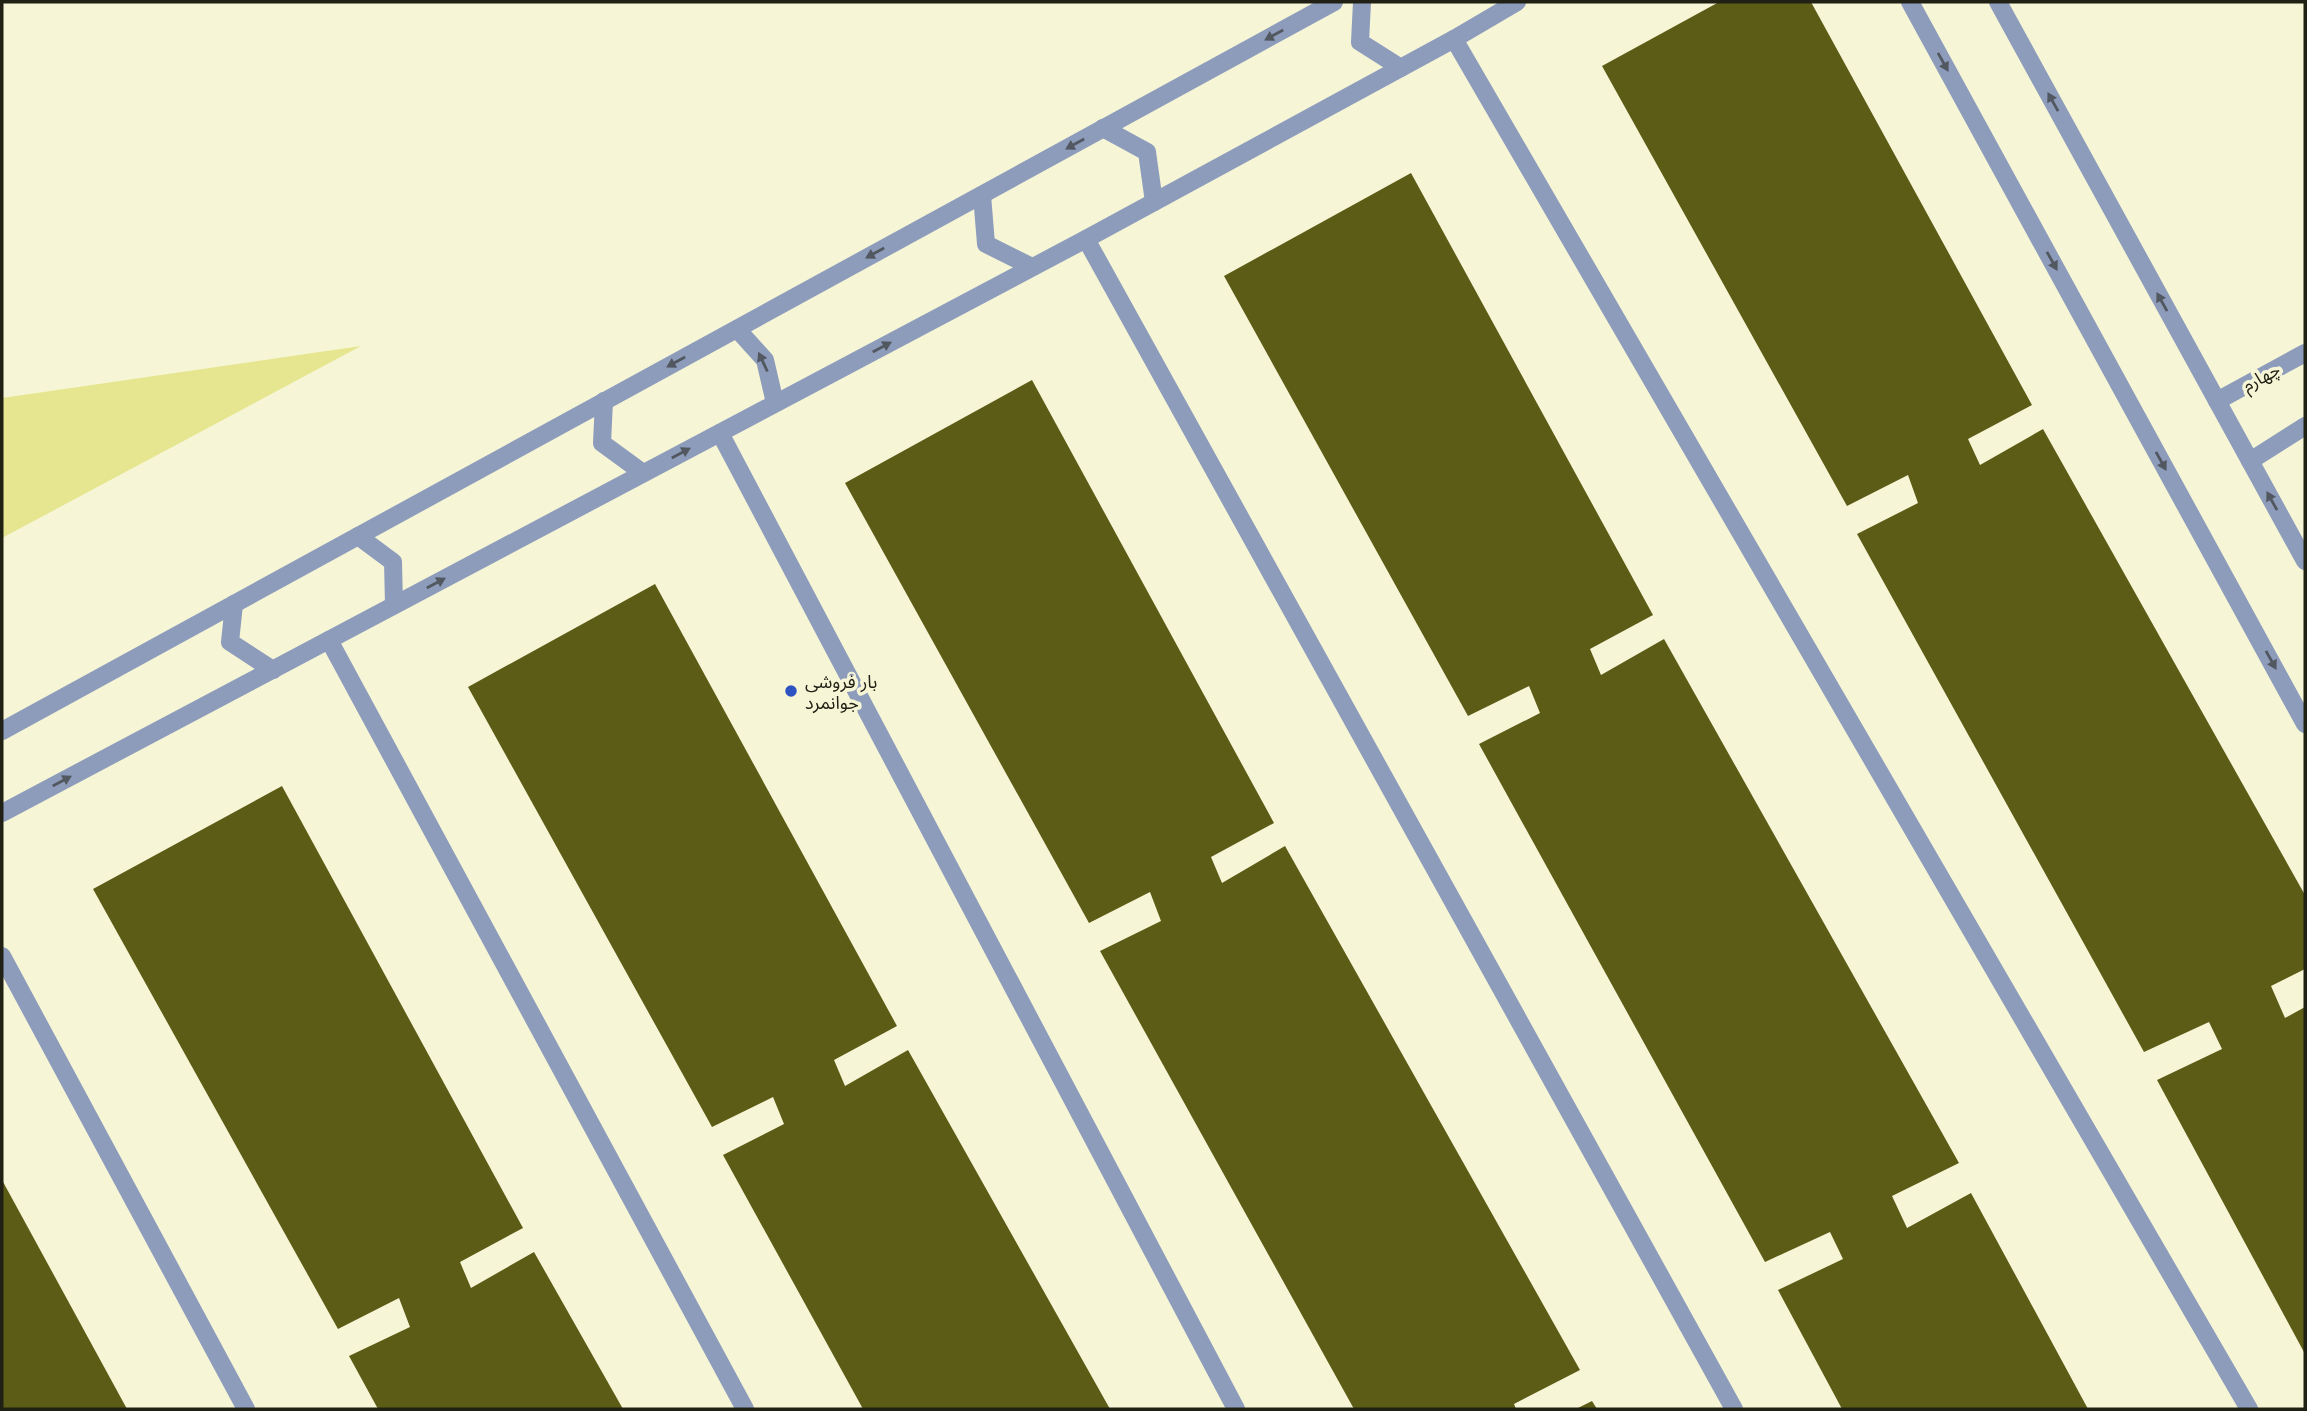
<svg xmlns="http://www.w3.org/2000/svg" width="2307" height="1411" font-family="Inter,'Noto Sans Arabic',sans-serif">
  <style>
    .green { fill: #e6e690 }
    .building { fill: #5d5c17 }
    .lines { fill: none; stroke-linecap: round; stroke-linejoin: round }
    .minor { stroke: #8e9cbc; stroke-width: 18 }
    .oneway { fill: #525860 }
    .poi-dot { fill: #2d52c2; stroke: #f6f6d7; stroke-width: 2.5 }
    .labels { text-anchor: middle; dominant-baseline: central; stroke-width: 7; stroke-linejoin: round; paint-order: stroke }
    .street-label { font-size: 18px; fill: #202015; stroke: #f6f6d7 }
    .poi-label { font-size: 18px; fill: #202015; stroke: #f6f6d7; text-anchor: start }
  </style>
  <rect width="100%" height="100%" fill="#f6f6d7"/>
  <path class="green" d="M361,346l-359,192v-140z"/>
  <g class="building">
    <path d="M1719,2h92l221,403 -64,34 12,26 63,-36 262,466v74l-34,17 14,32 20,-11v347l-148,-274 65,-31 -13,-27 -65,30 -287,-518 61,-31 -10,-28 -61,31 -245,-440z"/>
    <path d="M1411,173l242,442 -63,34 11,26 63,-36 295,524 -67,33 15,32 64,-35 117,216h-246l-64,-119 65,-31 -13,-27 -65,30 -286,-518 61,-31 -11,-27 -61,30 -244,-440z"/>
    <path d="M1032,380l242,443 -63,34 11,26 63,-37 295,524 -66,34 2,5h-162l-254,-458 61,-30 -11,-29 -61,31 -244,-440z"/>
    <path d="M655,584l242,442 -63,34 11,26 63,-36 202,359h-247l-140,-254 61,-31 -11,-27 -61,30 -244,-440z"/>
    <path d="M282,786l241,442 -63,34 11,26 63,-36 89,157h-245l-29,-53 61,-29 -11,-29 -61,31 -245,-440z"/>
    <path d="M2,1180l125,229h-125z"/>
    <path d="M1592,1401l5,8h-21z"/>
  </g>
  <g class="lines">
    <g class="minor">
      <path d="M1362,2l-2,40 41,26"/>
      <path d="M1910,2l395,722"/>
      <path d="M1998,2l307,559"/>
      <path d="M1454,39l795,1370"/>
      <path d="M1103,128l44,24 7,50"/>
      <path d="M982,195l4,49 46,23"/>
      <path d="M1086,239l648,1170"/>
      <path d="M737,329l28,31 10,43"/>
      <path d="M604,401l-2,42 41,30"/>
      <path d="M2217,401l88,-48"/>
      <path d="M720,433l516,976"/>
      <path d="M2250,461l55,-35"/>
      <path d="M358,536l35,26 1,43"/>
      <path d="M234,604l-4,38 43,28"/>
      <path d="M329,640l416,769"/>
      <path d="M2,731l1332,-729"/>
      <path d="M2,813l1084,-574 368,-200 63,-37"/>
      <path d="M2,956l244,453"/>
    </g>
  </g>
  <defs><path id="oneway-solid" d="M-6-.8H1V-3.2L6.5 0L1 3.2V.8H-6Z" transform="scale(1.75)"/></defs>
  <g class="oneway">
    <use href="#oneway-solid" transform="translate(1274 35) rotate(151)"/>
    <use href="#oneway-solid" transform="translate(1943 62) rotate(61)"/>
    <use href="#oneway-solid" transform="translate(2053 102) rotate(-119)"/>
    <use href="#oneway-solid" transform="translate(1075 144) rotate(151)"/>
    <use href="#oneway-solid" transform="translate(875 253) rotate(151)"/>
    <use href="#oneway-solid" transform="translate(2052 261) rotate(61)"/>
    <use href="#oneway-solid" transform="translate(2162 302) rotate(-119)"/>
    <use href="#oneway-solid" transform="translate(882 347) rotate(-28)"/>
    <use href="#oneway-solid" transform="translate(676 362) rotate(151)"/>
    <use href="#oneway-solid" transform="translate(763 362) rotate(-115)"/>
    <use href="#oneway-solid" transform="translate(681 453) rotate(-28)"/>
    <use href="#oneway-solid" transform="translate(2161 461) rotate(61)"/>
    <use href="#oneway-solid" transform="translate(2272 501) rotate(-119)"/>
    <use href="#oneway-solid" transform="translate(436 583) rotate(-28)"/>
    <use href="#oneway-solid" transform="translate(2271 660) rotate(61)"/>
    <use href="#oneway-solid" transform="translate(62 781) rotate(-28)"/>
  </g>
  <circle class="poi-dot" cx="791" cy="691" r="7"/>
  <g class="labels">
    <g class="street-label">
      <text transform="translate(2261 377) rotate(-29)">چهارم</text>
    </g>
    <g class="poi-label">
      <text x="805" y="681">بار فروشی<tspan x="805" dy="21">جوانمرد</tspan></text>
    </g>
  </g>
  <rect width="2307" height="1411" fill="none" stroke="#202015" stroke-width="7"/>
</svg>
